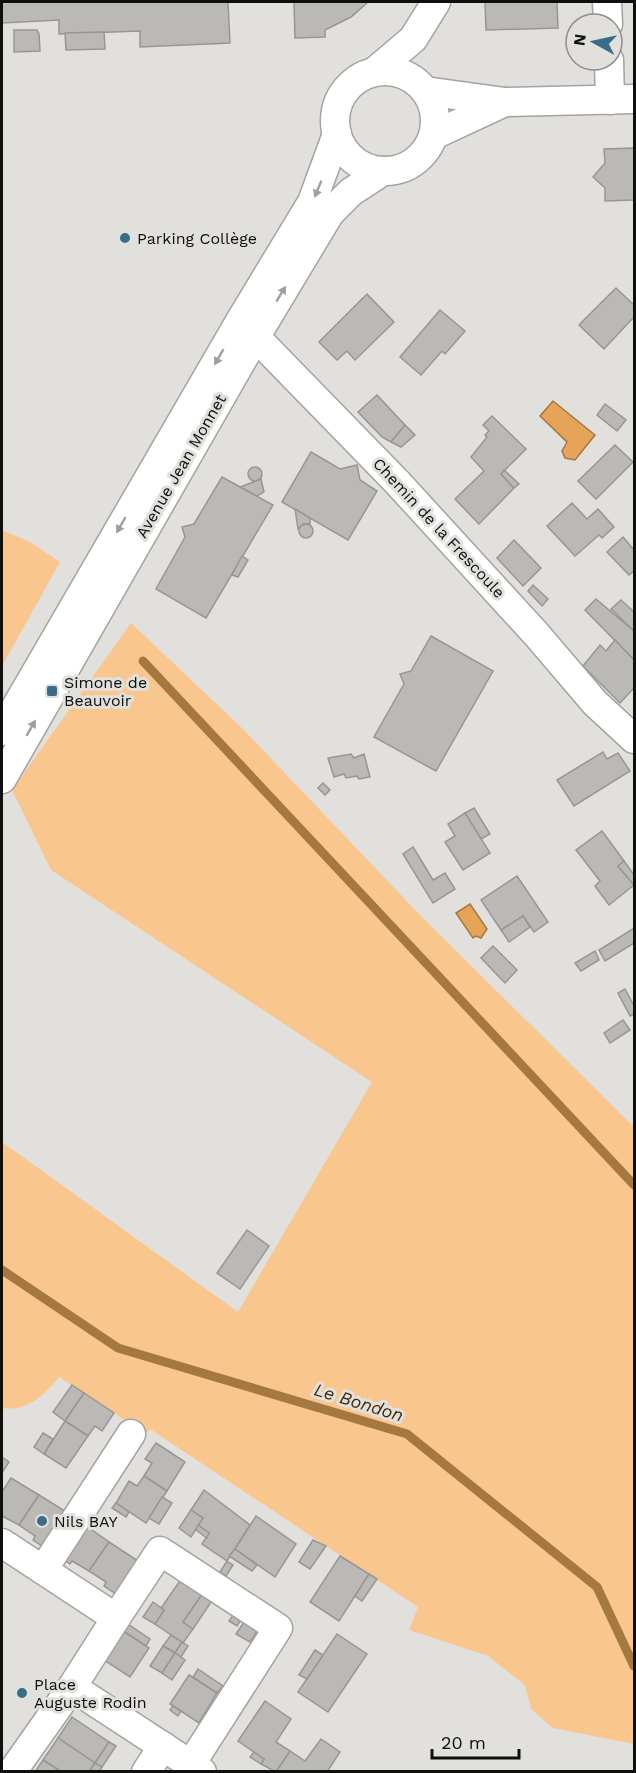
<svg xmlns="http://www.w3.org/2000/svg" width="636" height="1773" font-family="'Work Sans',sans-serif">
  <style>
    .green { fill: #f9c68d }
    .water { fill: #e5a457; stroke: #a57741; stroke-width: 1.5 }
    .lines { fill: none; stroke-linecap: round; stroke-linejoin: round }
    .stream { stroke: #a57741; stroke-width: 9 }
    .building { fill: #bbb9b6; stroke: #989694; stroke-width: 1.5 }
    .minor-casing { stroke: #a5a2a0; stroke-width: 31 }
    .minor { stroke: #fff; stroke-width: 28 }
    .oneway { fill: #9f9f9f }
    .poi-dot { fill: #376d88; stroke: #e2e0dd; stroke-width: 2 }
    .labels { text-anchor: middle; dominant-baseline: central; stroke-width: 6; stroke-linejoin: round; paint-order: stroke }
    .poi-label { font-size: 16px; fill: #0f0f0e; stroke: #e2e0dd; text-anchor: start }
    .street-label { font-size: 16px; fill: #0f0f0e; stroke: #e2e0dd }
    .water-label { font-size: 18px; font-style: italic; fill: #422906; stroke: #e2e0dd }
  </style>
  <rect width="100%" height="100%" fill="#e2e0dd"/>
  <g class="green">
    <path d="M2,530l28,12 30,20 -58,104z"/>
    <path d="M131,623l112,106 177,186 214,212v617l-81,-16 -22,-19 -6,-24 -37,-29 -79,-26 9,-23 -268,-178 -4,5 -87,-57c-15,18 -31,35 -57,31v-266l236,170 134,-230 -321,-212 -39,-80z"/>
  </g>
  <g class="water">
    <path d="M553,401l42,34 -20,25 -10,-2 -3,-7 5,-9 -27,-26z"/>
    <path d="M470,904l17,25 -6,9 -5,-2 -3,2 -17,-25z"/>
  </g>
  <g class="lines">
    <g class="stream">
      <path d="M143,661l491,524"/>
      <path d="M2,1270l116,78 289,86 190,153 37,79"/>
    </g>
  </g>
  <g class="building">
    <path d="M2,2h226l2,41 -90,4v-16l-81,3v-14l-57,3z"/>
    <path d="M294,2h74l-17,15 -26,13v7l-30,1z"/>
    <path d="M485,2h72l1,26 -72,2z"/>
    <path d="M14,30h23l2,4 1,17 -26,1z"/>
    <path d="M104,32l1,17 -39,1 -1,-17z"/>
    <path d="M634,148v52l-29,1v-13l-12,-11 12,-14 -1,-14z"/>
    <path d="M616,288l18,17v12l-30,32 -25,-24z"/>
    <path d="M367,294l27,28 -39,38 -8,-9 -10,9 -18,-18z"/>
    <path d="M440,310l25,21 -20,23 -3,-3 -21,24 -21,-18z"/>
    <path d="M377,395l28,30 -14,17 -9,-5 -24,-25z"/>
    <path d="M605,404l21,16 -9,11 -20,-16z"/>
    <path d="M492,416l34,33 -25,25 13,14 -35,36 -24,-25 29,-28 -13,-14 16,-20 -2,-2 4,-4 -6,-6z"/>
    <path d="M405,425l10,10 -14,12 -10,-5z"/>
    <path d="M615,445l18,17 -37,37 -18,-18z"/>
    <path d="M311,452l29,17 17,-4 3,15 17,11 -29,49 -66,-38z"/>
    <circle cx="255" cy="474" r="7"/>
    <path d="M504,470l15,14 -5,4 -13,-14z"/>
    <path d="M222,477l51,28 -67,113 -50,-29 29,-52 -3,-10 12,-3z"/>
    <path d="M261,479l3,13 -7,4 -17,-9z"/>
    <path d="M572,503l15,16 11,-10 16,18 -12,11 -3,-3 -24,21 -28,-30z"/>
    <path d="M295,509l15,9v6h-7l-5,5z"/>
    <circle cx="306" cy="531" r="7"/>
    <path d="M623,537l11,13v21l-5,4 -22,-23z"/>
    <path d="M514,540l27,28 -18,18 -26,-28z"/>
    <path d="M242,556l6,4 -10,17 -6,-2z"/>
    <path d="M533,585l15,14 -6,7 -14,-15z"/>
    <path d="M596,599l38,32v29l-49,-50z"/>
    <path d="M621,600l13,12v19l-23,-22z"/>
    <path d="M431,636l62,35 -57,100 -62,-34 30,-53 -4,-10 11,-3z"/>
    <path d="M615,640l19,20v28l-14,15 -37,-37 17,-21 6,6z"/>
    <path d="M603,752l4,7 11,-6 12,18 -56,35 -17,-26z"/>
    <path d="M351,754l3,4 10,-4 6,23 -11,2 -2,-3 -11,2 -2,-4 -10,3 -6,-19z"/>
    <path d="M323,783l7,7 -5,5 -7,-7z"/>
    <path d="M474,808l16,26 -9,5 -16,-26z"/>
    <path d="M465,813l25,40 -27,17 -18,-28 10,-6 -7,-12z"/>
    <path d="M602,831l22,30 -6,5 16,19 -25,20 -14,-19 5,-5 -24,-31z"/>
    <path d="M413,847l20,33 12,-7 10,16 -22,14 -30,-49z"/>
    <path d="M624,861l10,14v10l-16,-19z"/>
    <path d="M517,876l31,46 -14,10 -11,-16 -22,14 -20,-30z"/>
    <path d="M523,916l7,11 -21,15 -8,-12z"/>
    <path d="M634,928v15l-29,18 -6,-11z"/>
    <path d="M493,946l24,24 -12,13 -24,-25z"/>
    <path d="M595,951l4,9 -18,11 -6,-8z"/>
    <path d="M625,989l9,17v8l-4,2 -12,-23z"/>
    <path d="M623,1020l7,10 -20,13 -6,-10z"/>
    <path d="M247,1230l22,16 -29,43 -23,-16z"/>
    <path d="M72,1385l12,8 -19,28 -12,-9z"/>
    <path d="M84,1393l30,20 -12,18 -7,-5 -7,10 -23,-15z"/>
    <path d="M65,1421l23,15 -22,32 -22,-14z"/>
    <path d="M43,1433l10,6 -9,15 -10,-7z"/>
    <path d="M156,1443l29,19 -18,29 -23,-15 8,-13 -7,-4z"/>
    <path d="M2,1457l7,5 -7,11z"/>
    <path d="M144,1476l23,15 -21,32 -30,-20 13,-22 8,5z"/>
    <path d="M11,1478l28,17 -20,30 -17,-9v-24z"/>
    <path d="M204,1490l46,35 -23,36 -25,-17 7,-11 -11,-8 5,-7 -12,-8z"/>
    <path d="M39,1495l29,18 -23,35 -12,-8 2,-4 -16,-11z"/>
    <path d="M162,1497l10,6 -13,21 -10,-6z"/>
    <path d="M116,1503l13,9 -3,5 -14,-9z"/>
    <path d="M191,1510l12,8 -12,19 -12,-9z"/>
    <path d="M256,1516l40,28 -21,33 -40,-28z"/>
    <path d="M82,1523l27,19 -20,29 -17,-10 -2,3 -10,-7z"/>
    <path d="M198,1525l11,8 -2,5 -11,-8z"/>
    <path d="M313,1540l13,6 -16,23 -11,-7z"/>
    <path d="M109,1542l29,19 -22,33 -12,-8 2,-4 -17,-11z"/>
    <path d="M235,1549l22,16 -5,6 -23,-15z"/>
    <path d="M340,1556l29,18 -30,47 -29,-19z"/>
    <path d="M227,1561l6,4 -7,11 -6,-4z"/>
    <path d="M369,1574l8,5 -15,22 -7,-5z"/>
    <path d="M184,1575l21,15 -22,32 10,7 -10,14 -28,-19 9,-14 -3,-2z"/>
    <path d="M205,1590l10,6 -22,33 -10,-7z"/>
    <path d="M153,1602l11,8 -9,14 -12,-7z"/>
    <path d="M236,1611l7,5 -6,10 -8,-5z"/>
    <path d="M246,1619l14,8 -10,15 -14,-8z"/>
    <path d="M125,1622l25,17 -4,7 -26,-17z"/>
    <path d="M120,1629l29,19 -19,29 -29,-19z"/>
    <path d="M337,1634l30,20 -39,58 -30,-20z"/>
    <path d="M171,1635l11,7 -7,11 -12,-7z"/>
    <path d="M182,1642l6,4 -7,11 -6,-4z"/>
    <path d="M163,1646l12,7 -13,20 -12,-7z"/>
    <path d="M315,1650l8,5 -16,24 -8,-4z"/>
    <path d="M175,1653l10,7 -13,20 -10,-7z"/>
    <path d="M198,1669l25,17 -6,7 -24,-16z"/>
    <path d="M189,1675l28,18 -18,30 -29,-19z"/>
    <path d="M265,1701l26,18 -15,23 14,9 -14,21 -15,-8 3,-5 -26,-18z"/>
    <path d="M173,1706l8,5 -3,5 -8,-6z"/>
    <path d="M72,1717l37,25 -14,21 -37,-25z"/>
    <path d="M58,1738l37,25 -6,9h-27l-19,-12z"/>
    <path d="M321,1739l19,13 -13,20h-51l14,-21 15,10z"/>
    <path d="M109,1742l7,4 -14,21 -7,-4z"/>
    <path d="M254,1752l10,7 -3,5 -11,-7z"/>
    <path d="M43,1760l19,12h-27z"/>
    <path d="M95,1763l7,4 -3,5h-10z"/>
  </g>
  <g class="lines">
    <g class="minor-casing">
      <g id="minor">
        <path d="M607,2l1,22"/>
        <path d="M609,60l1,40"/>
        <circle cx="385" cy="121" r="50"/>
        <path d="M374,72l39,-33 23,-37"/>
        <path d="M425,91l80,11 129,-3"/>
        <path d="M434,135l71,-33"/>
        <path d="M243,324l154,158 140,153 58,68 39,36"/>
        <path d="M2,731l238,-410 72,-119 25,-68"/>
        <path d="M2,779l254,-443 74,-123 21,-21 32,-21"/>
        <path d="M2,1543l114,75 -44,69 -60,85"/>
        <path d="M43,1570l88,-136"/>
        <path d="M116,1618l44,-67 118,77 -87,136"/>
        <path d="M72,1687l130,85"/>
        <path d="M146,1772l17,-26"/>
      </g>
    </g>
    <use href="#minor" class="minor"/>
  </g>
  <defs><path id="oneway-solid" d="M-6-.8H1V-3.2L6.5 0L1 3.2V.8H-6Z" transform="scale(1.5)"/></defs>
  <g class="oneway">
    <use href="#oneway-solid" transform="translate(318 189) rotate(112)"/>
    <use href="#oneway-solid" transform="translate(281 294) rotate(-59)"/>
    <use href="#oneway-solid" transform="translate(219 357) rotate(120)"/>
    <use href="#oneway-solid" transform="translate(121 525) rotate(120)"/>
    <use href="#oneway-solid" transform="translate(31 728) rotate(-60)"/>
  </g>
  <g class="poi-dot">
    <circle cx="125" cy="238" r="6"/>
    <rect x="46" y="685" width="12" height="12" rx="3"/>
    <circle cx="42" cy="1521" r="6"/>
    <circle cx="22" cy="1693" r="6"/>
  </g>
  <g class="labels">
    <g class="poi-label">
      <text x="137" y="238">Parking Collège</text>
      <text x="64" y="682">Simone de<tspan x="64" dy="18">Beauvoir</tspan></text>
      <text x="54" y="1521">Nils BAY</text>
      <text x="34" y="1684">Place<tspan x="34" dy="18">Auguste Rodin</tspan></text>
    </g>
    <g class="street-label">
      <text transform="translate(181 466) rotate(-60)">Avenue Jean Monnet</text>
      <text transform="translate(439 528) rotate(47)">Chemin de la Frescoule</text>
    </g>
    <g class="water-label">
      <text transform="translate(359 1402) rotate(17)">Le Bondon</text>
    </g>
  </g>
  <rect width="636" height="1773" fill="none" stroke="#0f0f0e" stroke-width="6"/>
  <g transform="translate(594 42) rotate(278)"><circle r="28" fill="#e2e0dd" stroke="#8e8c8a" stroke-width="1.5"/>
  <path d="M0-4.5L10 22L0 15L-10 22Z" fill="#376d88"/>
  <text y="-9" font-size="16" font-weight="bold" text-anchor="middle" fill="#0f0f0e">N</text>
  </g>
  <path d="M432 1749v9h87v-9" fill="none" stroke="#0f0f0e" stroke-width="3"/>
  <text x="441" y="1749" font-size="18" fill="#0f0f0e" stroke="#e2e0dd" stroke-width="4.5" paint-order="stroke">20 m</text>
</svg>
